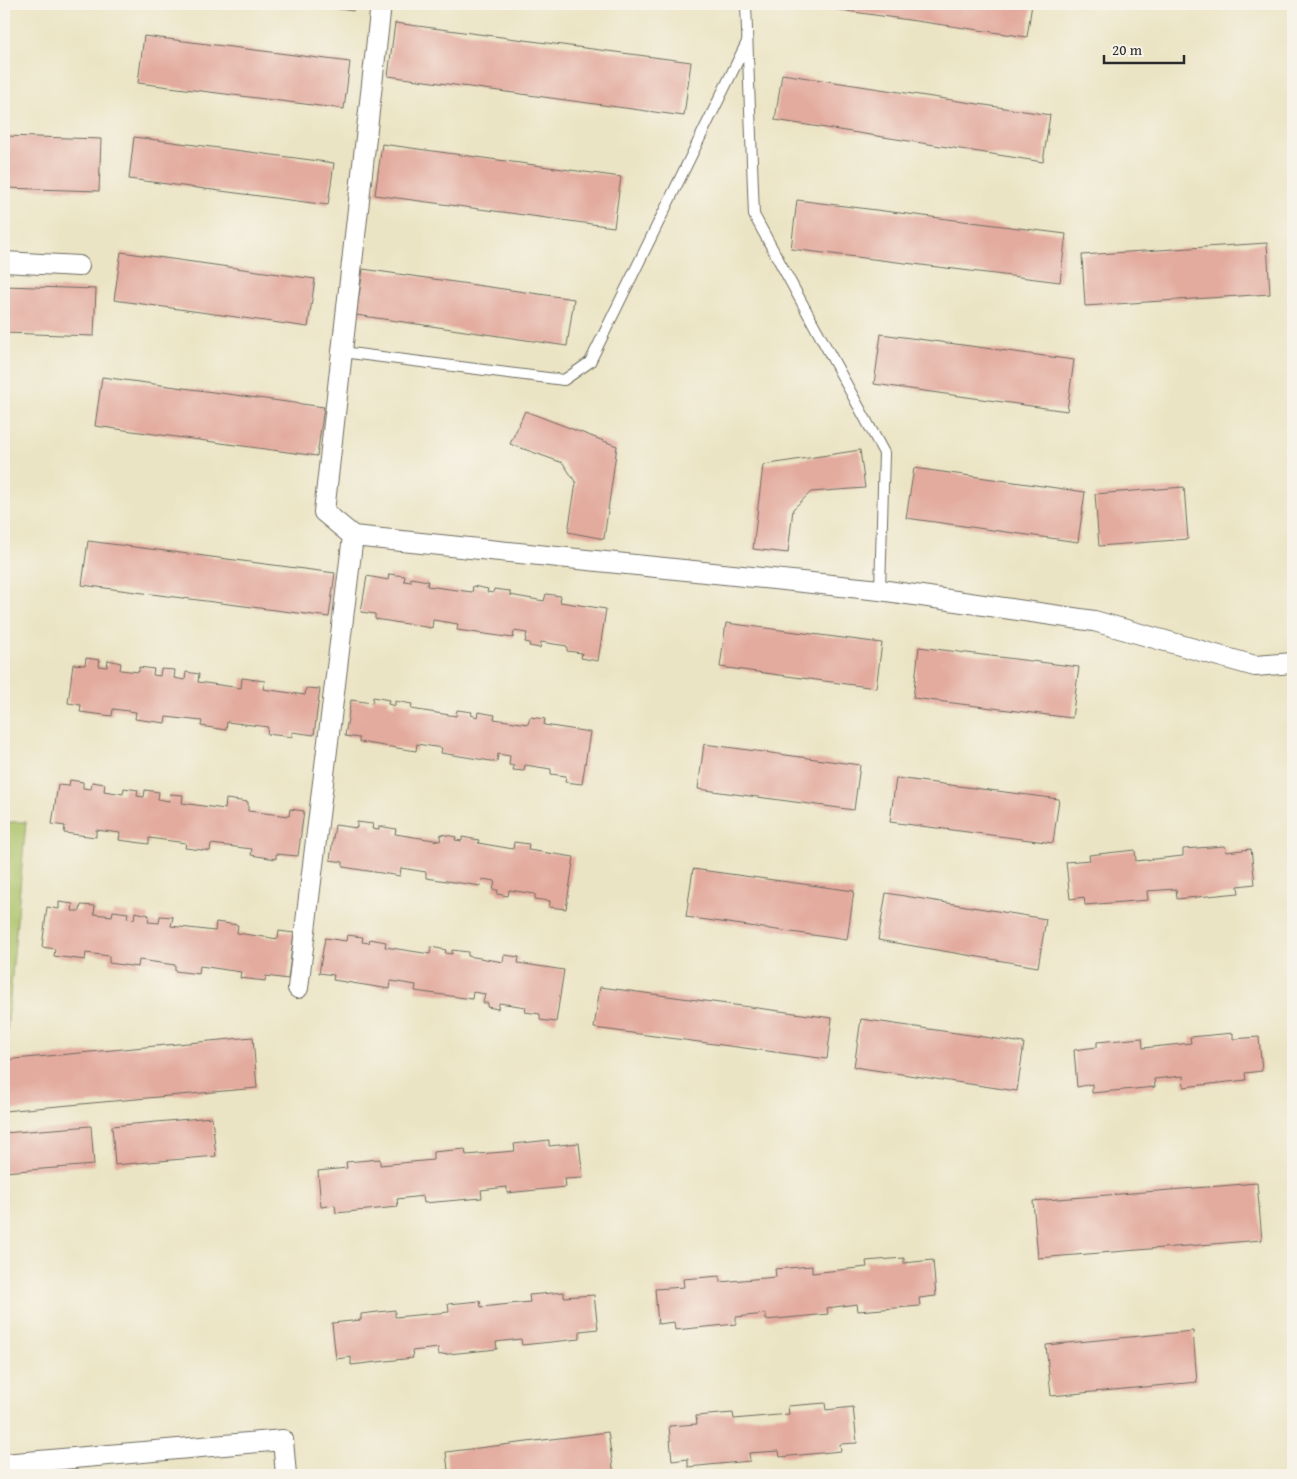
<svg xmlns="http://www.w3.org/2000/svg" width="1297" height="1479" font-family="'Gentium Book Plus',serif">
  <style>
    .green { fill: #abc267; stroke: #6b7649 }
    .building { fill: #e3aa9e }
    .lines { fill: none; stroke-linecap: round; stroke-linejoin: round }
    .service-casing { stroke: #6e6c61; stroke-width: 12 }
    .minor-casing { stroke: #6e6c61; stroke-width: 22 }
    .service { stroke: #fff; stroke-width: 10 }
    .minor { stroke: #fff; stroke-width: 20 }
  </style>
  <rect width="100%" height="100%" fill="#f7f3e8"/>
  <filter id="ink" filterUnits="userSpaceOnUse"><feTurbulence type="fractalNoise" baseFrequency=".02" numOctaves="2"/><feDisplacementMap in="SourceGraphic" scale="10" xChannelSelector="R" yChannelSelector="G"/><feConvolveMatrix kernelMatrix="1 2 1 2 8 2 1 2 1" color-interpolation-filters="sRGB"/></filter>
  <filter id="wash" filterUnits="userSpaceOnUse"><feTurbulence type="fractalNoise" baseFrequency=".0096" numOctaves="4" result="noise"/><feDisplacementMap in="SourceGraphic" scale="20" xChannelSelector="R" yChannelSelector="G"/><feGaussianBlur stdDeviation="1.12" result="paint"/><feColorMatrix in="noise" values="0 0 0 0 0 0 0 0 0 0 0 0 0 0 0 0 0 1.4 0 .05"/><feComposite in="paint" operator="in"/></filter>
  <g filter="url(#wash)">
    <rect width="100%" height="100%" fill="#ebe4c4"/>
    <path class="green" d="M4,822h22l-19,208h-3z"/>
    <g id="blocks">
      <g class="building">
        <path d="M305,4h49l-1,7z"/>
        <path d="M819,4h213l-5,33 -208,-30z"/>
        <path d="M395,23l296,39 -7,54 -296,-40z"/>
        <path d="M144,36l206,26 -6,47 -206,-26z"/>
        <path d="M782,74l268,41 -7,47 -268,-42z"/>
        <path d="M4,136l97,3 -2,52 -95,-3z"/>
        <path d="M134,137l200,26 -6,42 -199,-26z"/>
        <path d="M382,144l239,33 -7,50 -239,-32z"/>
        <path d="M797,200l269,34 -6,48 -269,-33z"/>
        <path d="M1267,243l3,51 -185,12 -3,-51z"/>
        <path d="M121,252l194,27 -7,48 -194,-27z"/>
        <path d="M363,269l211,30 -7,47 -211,-31z"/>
        <path d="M4,286l92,3 -2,47 -90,-3z"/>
        <path d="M881,334l193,26 -7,51 -193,-27z"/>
        <path d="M102,377l222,30 -7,49 -222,-30z"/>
        <path d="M525,411l92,35 -13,93 -36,-7 8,-49 -13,-20 -53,-19z"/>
        <path d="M860,450l5,38 -54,4 -18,17 -5,44 -35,-4 10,-84z"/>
        <path d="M914,468l171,24 -7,50 -172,-24z"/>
        <path d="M1184,487l4,52 -89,7 -4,-52z"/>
        <path d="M88,541l247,32 -6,44 -247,-32z"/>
        <path d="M389,574l16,2 -1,5 7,1v-4l17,3 -1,5 45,6 1,-6 15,3 -1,3 6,1 1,-4 16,2v4l34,6 2,-7 15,2 -1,6 46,7 -8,52 -17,-3 1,-5 -15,-2v-5l-26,-4 -1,6 -11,-2 1,-3 -5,-1 2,-9 -13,-2 -1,7 -56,-8 1,-6 -25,-4 -1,8 -57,-9v-5l-14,-2 6,-36 21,4z"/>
        <path d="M726,623l156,20 -6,45 -156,-21z"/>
        <path d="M919,647l160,20 -7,51 -159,-20z"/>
        <path d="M86,658l14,2 -1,6 8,1 1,-7 13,3 -1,7 19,2v-5l15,2 -1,6 7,1 1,-7 14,1 -1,8 11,2 1,-8 13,2 -1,8 43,6 1,-10 23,3 -2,8 42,6 1,-7 14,1 -6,46 -22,-3v5l-25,-3 1,-7 -41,-5 -1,8 -25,-4 1,-5 -36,-4 -1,6 -30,-4 1,-7 -23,-3 -1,7 -32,-4 1,-7 -13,-2 5,-39 12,1z"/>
        <path d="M373,697l16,3 -1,4 7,2v-5l17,3 -1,5 45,7 1,-6 15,2 -1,3 6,2 1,-5 17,3 -1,4 34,5 2,-7 15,2 -1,6 46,7 -8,52 -17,-2 1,-6 -15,-2v-5l-26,-4 -1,6 -11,-1 1,-4 -5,-1 1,-9 -12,-2 -1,8 -56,-9 1,-5 -25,-4 -1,7 -57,-9v-4l-14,-2 6,-36 21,3z"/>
        <path d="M704,744l156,21 -6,45 -156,-21z"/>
        <path d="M896,778l163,21 -6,44 -163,-21z"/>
        <path d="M70,780l13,2v6l8,1 1,-7 13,2 -1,7 19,3 1,-6 14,2 -1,6 7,1 1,-7 14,2 -1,7 11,2 1,-7 13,1 -1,8 43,6 1,-10 22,3v9l41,5 1,-7 14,2 -6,45 -22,-2v5l-25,-4 1,-6 -41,-5 -1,7 -25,-3 1,-5 -37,-5v6l-30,-4 1,-7 -24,-3v7l-32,-4 1,-7 -13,-2 6,-39 11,1z"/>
        <path d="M357,822l16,2 -1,5 7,1v-4l17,3 -1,5 45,7 1,-7 15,3 -1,3 7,1v-4l17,3 -1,3 35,6 1,-7 15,2 -1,6 46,7 -8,52 -17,-2 1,-6 -15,-2v-5l-26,-4 -1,6 -11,-2 1,-4h-5l2,-9 -13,-2 -1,7 -55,-8v-6l-25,-4 -1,8 -57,-9v-5l-13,-2 5,-35 22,3z"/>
        <path d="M1225,846l1,6 25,-3 4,35 -17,2 1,7 -62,6 -1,-10 -29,2 1,9 -63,5 -1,-8 -14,2 -4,-37 24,-2 -1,-5 46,-5 1,11 47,-5v-7z"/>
        <path d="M693,869l161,22 -7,49 -161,-23z"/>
        <path d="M886,893l160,26 -8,48 -160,-27z"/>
        <path d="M59,902l14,2 -1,7h8l1,-6 14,1 -1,8 18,2 1,-5 15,2 -1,5 7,1 1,-7 14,3 -1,7 11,1 1,-7 13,1 -2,9 44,5 1,-9 22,3 -1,8 41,6 1,-8 15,2 -6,46 -22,-3 -1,5 -25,-3 1,-6 -41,-6 -1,8 -24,-3v-6l-36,-5 -1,7 -29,-4v-7l-23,-3 -1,7 -31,-4 1,-7 -13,-2 5,-40 12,2z"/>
        <path d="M347,935l16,2 -1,5 7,1 1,-4 16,3 -1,5 45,7 1,-7 15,3 -1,3 7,1v-4l16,2v4l35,6 1,-7 15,2 -1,6 46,7 -8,52 -16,-2v-6l-15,-2 1,-5 -27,-4 -1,6 -11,-2 1,-4h-5l2,-9 -12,-2 -1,7 -57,-8 1,-6 -25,-4 -1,8 -57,-9 1,-5 -15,-2 6,-35 21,3z"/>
        <path d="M600,987l232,31 -5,41 -233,-31z"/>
        <path d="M861,1019l163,24 -7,48 -163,-24z"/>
        <path d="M1233,1033v6l26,-2 3,34 -17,2 1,7 -62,7 -1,-11 -29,3 1,8 -63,6v-9l-15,3 -3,-37 23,-3v-5l45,-4 1,10 48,-5 -1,-6z"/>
        <path d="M253,1037l4,51 -253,23v-51z"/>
        <path d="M212,1117l4,39 -101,9 -3,-39z"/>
        <path d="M91,1126l3,39 -90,7v-39z"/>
        <path d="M549,1140v6l30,-3 4,35 -18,1 1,8 -59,6v-6l-26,3 1,8 -58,5 -1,-7 -26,3 1,8 -62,6 -1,-8 -14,2 -3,-36 29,-3 -1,-6 34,-3v6l53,-5v-8l32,-3 1,6 49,-4 -1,-7z"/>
        <path d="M1257,1183l5,57 -224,18 -5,-57z"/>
        <path d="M904,1258v5l29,-3 3,36 -17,2 1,8 -62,5 -1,-7 -30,4 1,6 -62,6v-6l-30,3v7l-61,6 -1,-8 -16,2 -3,-35 29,-2 -1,-8 37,-3v6l56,-5 -1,-8 37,-3v7l55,-6 -1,-6z"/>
        <path d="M564,1292v5l30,-2 4,34 -18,2v8l-58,6 -1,-6 -25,3 1,7 -58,6 -1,-7 -26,3 1,7 -62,7v-8l-15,2 -4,-36 29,-3v-6l34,-4v7l54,-5 -1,-8 32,-3 1,6 49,-5 -1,-7z"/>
        <path d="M1193,1331l4,51 -146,14 -5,-51z"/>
        <path d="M825,1403l1,7 27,-3 4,36 -17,1 1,7 -61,6 -1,-6 -30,2 1,8 -62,6v-8l-16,2 -3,-35 28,-2 -1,-8 37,-3 1,6 55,-5 -1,-8z"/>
        <path d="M608,1432l6,43h-183l-1,-3 18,-2 -2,-18z"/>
      </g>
    </g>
  </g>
  <g filter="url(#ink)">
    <use href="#blocks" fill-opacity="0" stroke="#6e6c61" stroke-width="1"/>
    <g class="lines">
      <g class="service-casing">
        <g id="service">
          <path d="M746,4l8,211 130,238 -4,137"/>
          <path d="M342,352l222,28 26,-18 157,-320"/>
        </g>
      </g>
      <g class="minor-casing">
        <g id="minor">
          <path d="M4,262l75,4"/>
          <path d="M353,536l527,54 214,31 161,45 38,-3"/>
          <path d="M298,988l55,-452 -29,-24 57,-508"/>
          <path d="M4,1464l279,-24 3,35"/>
        </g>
      </g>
      <use href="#service" class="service"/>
      <use href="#minor" class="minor"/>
    </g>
  </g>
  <rect width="1297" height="1479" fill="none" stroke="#f7f3e8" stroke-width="20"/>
  <path d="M1104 55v8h80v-8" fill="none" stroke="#2b2b2b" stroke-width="2.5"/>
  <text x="1112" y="55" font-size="15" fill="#2b2b2b" stroke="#f7f3e8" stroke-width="4" paint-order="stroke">20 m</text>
</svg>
